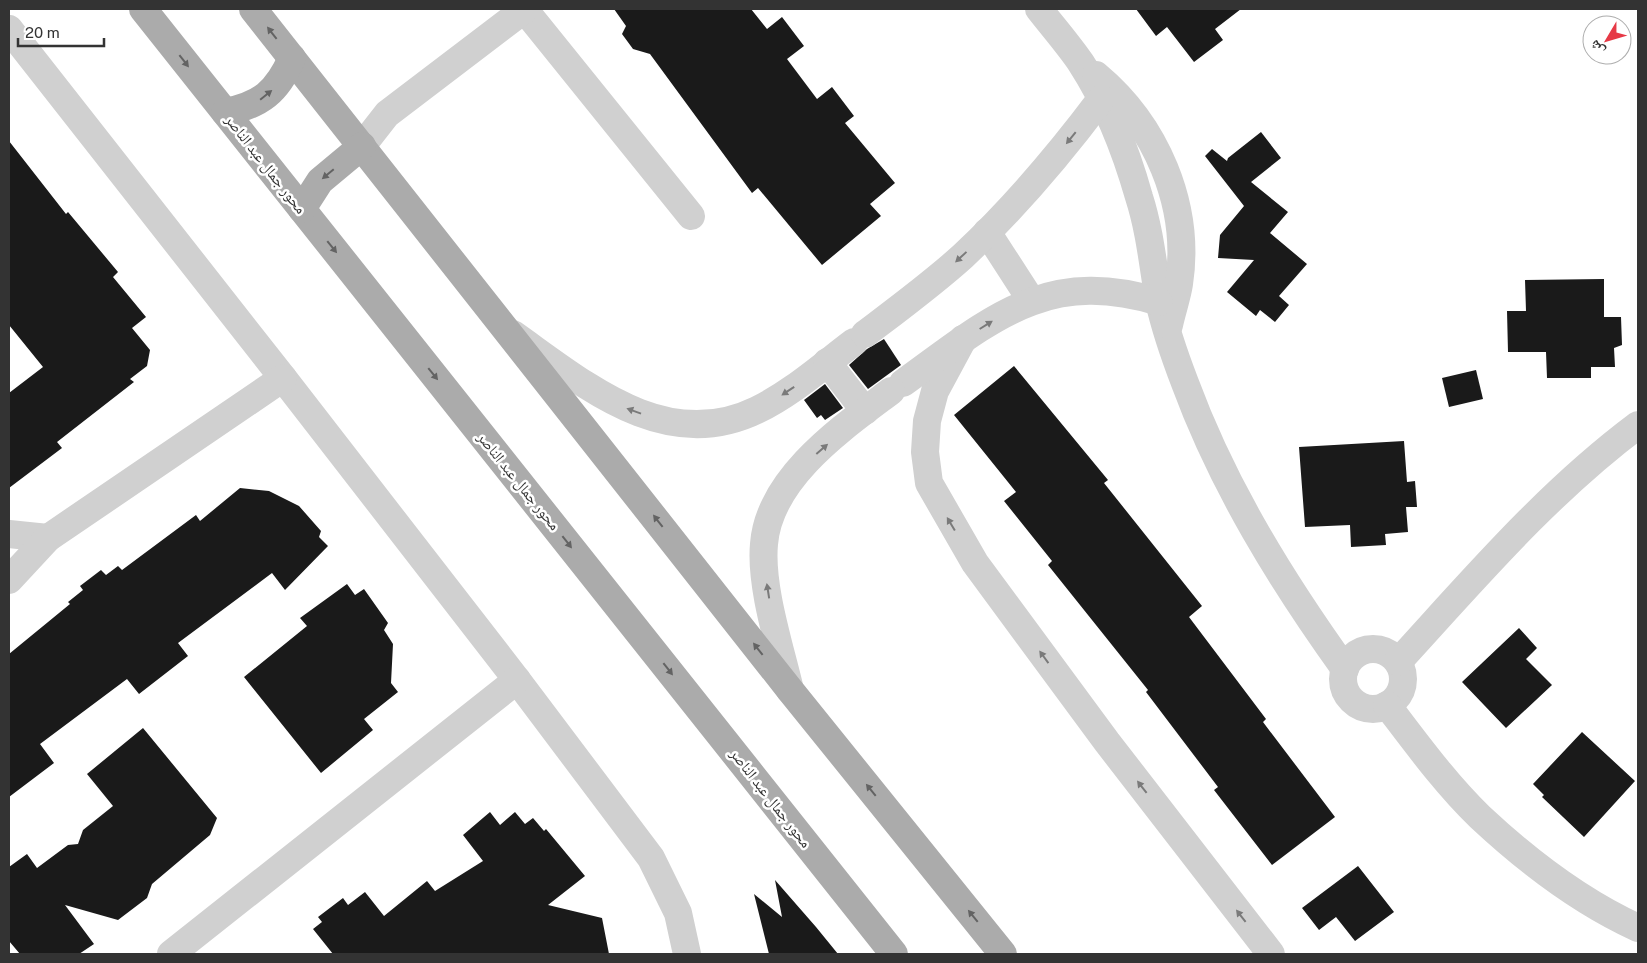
<svg xmlns="http://www.w3.org/2000/svg" width="1647" height="963" font-family="'Public Sans','Noto Naskh Arabic',sans-serif">
  <style>
    .building { fill: #1a1a1a }
    .lines { fill: none; stroke-linecap: round; stroke-linejoin: round }
    .minor { stroke: #d0d0d0; stroke-width: 28 }
    .major { stroke: #ababab; stroke-width: 28 }
    .oneway { fill: #636363 }
    .oneway2 { fill: #7a7a7a }
    .labels { text-anchor: middle; dominant-baseline: central; stroke-width: 5; stroke-linejoin: round; paint-order: stroke }
    .street-label { font-size: 15px; fill: #333; stroke: #fff }
  </style>
  <rect width="100%" height="100%" fill="#fff"/>
  <g class="building">
    <path d="M614,9h137l16,20 15,-12 22,29 -17,13 30,40 15,-12 22,29 -9,7 50,60 -25,21 11,12 -59,49 -64,-77 -6,5 -102,-139 -17,-5 -11,-15 4,-8z"/>
    <path d="M1136,9h105l-26,20 8,11 -29,22 -27,-35 -11,9z"/>
    <path d="M1261,132l20,26 -30,24 37,30 -18,21 37,31 -28,32 10,9 -14,17 -15,-12 -4,6 -29,-24 27,-32 -36,-2 2,-23 24,-29 -39,-50 7,-7 15,12 1,-3z"/>
    <path d="M9,141l57,73 2,-2 50,60 -5,5 33,40 -14,11 18,22 -3,16 -17,13 4,3 -77,60 5,6 -53,40v-95l34,-26 -34,-42z"/>
    <path d="M1604,279v38h17l1,28 -8,3 1,19h-24v11h-44l-1,-26h-38l-1,-41h19l-1,-31z"/>
    <path d="M884,339l17,26 -33,24 -19,-24 18,-16z"/>
    <path d="M1014,366l94,114 -4,3 98,123 -13,11 77,102 -3,3 72,95 -63,48 -58,-75 4,-3 -72,-95 2,-2 -100,-125 4,-4 -48,-60 12,-9 -62,-77z"/>
    <path d="M1476,370l7,29 -34,8 -7,-29z"/>
    <path d="M825,384l18,24 -18,12 -4,-5 -4,3 -13,-18z"/>
    <path d="M1404,441l3,41 8,-1 2,26h-11l2,25 -23,2 1,11 -35,2 -1,-22 -45,2 -6,-80z"/>
    <path d="M240,488l29,3 30,15 22,25 -2,6 9,9 -43,44 -13,-17 -94,70 10,13 -49,38 -12,-15 -87,65 14,19 -45,34v-143l61,-50 -2,-2 15,-12 -3,-4 21,-16 5,5 12,-9 4,4 74,-55 4,6z"/>
    <path d="M347,584l8,11 9,-6 24,34 -4,7 9,14 -2,39 7,9 -34,27 9,11 -52,43 -77,-96 63,-51 -7,-8z"/>
    <path d="M1519,628l18,20 -11,11 26,26 -46,43 -44,-46z"/>
    <path d="M143,728l74,90 -7,17 -58,49 -5,14 -29,22 -53,-15 29,39 -15,10h-59l-11,-13v-74l18,-13 10,14 31,-23 10,-1 5,-14 30,-24 -26,-32z"/>
    <path d="M1582,732l53,49 -51,56 -42,-40 2,-2 -11,-11z"/>
    <path d="M490,812l10,13 15,-13 10,12 8,-6 11,13 2,-2 39,47 -37,29 54,13 7,36h-276l-20,-25 9,-7 -4,-5 25,-19 5,7 17,-13 19,24 43,-35 8,10 48,-30 -20,-26z"/>
    <path d="M1358,866l36,46 -39,29 -19,-24 -17,13 -17,-22z"/>
    <path d="M775,880l41,47 22,27h-69l-15,-60 28,23z"/>
  </g>
  <g class="lines">
    <g class="minor">
      <path d="M524,9l167,207"/>
      <path d="M1039,9c14,18 29,35 42,54 26,40 45,88 58,134 11,34 14,69 20,104 6,27 16,56 26,82 38,103 96,197 160,286"/>
      <path d="M9,29l274,349 234,302 134,178 27,55 9,41"/>
      <path d="M1096,75c60,50 95,130 83,209 -2,13 -7,27 -10,41"/>
      <path d="M362,146l25,-32 138,-105"/>
      <path d="M987,232l44,68"/>
      <path d="M513,334c71,50 152,121 244,76 35,-17 65,-44 97,-68"/>
      <path d="M865,334c33,-25 67,-50 98,-78 51,-48 96,-101 138,-157"/>
      <path d="M963,339l-28,52 -8,30 -2,31 4,31 46,80 132,179 164,212"/>
      <path d="M827,362l38,49"/>
      <path d="M903,383c87,-63 143,-116 256,-81"/>
      <path d="M9,534l39,4"/>
      <path d="M9,580l39,-42 235,-160"/>
      <circle cx="1373" cy="679" r="30"/>
      <path d="M1398,662c76,-83 149,-169 240,-237"/>
      <path d="M790,690c-10,-43 -30,-103 -26,-146 5,-66 78,-116 127,-153"/>
      <path d="M1387,705c29,38 58,78 93,112 46,43 101,85 158,111"/>
      <path d="M171,954l346,-274"/>
    </g>
    <g class="major">
      <path d="M143,9l751,945"/>
      <path d="M253,9l537,681 213,264"/>
      <path d="M225,112c36,-7 52,-20 67,-54"/>
      <path d="M302,209l18,-28 42,-35"/>
    </g>
  </g>
  <defs><path id="oneway-solid" d="M-6-.8H1V-3.2L6.5 0L1 3.2V.8H-6Z" transform="scale(1.25)"/></defs>
  <g class="oneway">
    <use href="#oneway-solid" transform="translate(272 33) rotate(-128)"/>
    <use href="#oneway-solid" transform="translate(184 61) rotate(52)"/>
    <use href="#oneway-solid" transform="translate(266 95) rotate(-39)"/>
    <use href="#oneway-solid" transform="translate(328 174) rotate(140)"/>
    <use href="#oneway-solid" transform="translate(332 247) rotate(51)"/>
    <use href="#oneway-solid" transform="translate(433 374) rotate(51)"/>
    <use href="#oneway-solid" transform="translate(658 521) rotate(-128)"/>
    <use href="#oneway-solid" transform="translate(567 542) rotate(52)"/>
    <use href="#oneway-solid" transform="translate(758 649) rotate(-128)"/>
    <use href="#oneway-solid" transform="translate(668 669) rotate(52)"/>
    <use href="#oneway-solid" transform="translate(871 790) rotate(-129)"/>
    <use href="#oneway-solid" transform="translate(973 916) rotate(-129)"/>
  </g>
  <g class="oneway2">
    <use href="#oneway-solid" transform="translate(1071 138) rotate(129)"/>
    <use href="#oneway-solid" transform="translate(961 257) rotate(137)"/>
    <use href="#oneway-solid" transform="translate(986 325) rotate(-32)"/>
    <use href="#oneway-solid" transform="translate(788 391) rotate(146)"/>
    <use href="#oneway-solid" transform="translate(634 411) rotate(-160)"/>
    <use href="#oneway-solid" transform="translate(822 449) rotate(-41)"/>
    <use href="#oneway-solid" transform="translate(951 524) rotate(-121)"/>
    <use href="#oneway-solid" transform="translate(768 591) rotate(-99)"/>
    <use href="#oneway-solid" transform="translate(1044 657) rotate(-126)"/>
    <use href="#oneway-solid" transform="translate(1142 787) rotate(-128)"/>
    <use href="#oneway-solid" transform="translate(1241 916) rotate(-128)"/>
  </g>
  <g class="labels">
    <g class="street-label">
      <text transform="translate(266 164) rotate(52)">محور جمال عبد الناصر</text>
      <text transform="translate(519 481) rotate(51)">محور جمال عبد الناصر</text>
      <text transform="translate(771 798) rotate(52)">محور جمال عبد الناصر</text>
    </g>
  </g>
  <rect width="1647" height="963" fill="none" stroke="#333333" stroke-width="20"/>
  <g transform="translate(1607 40) rotate(232)"><circle r="24" fill="#ffffff" stroke="#adadad"/>
  <path d="M0-4L9 19L0 12L-9 19Z" fill="#e63946"/>
  <text y="-8" font-size="14" font-weight="bold" text-anchor="middle" fill="#333333">ش</text>
  </g>
  <path d="M18 38v8h86v-8" fill="none" stroke="#333333" stroke-width="2.5"/>
  <text x="25" y="38" font-size="15" fill="#333333" stroke="#ffffff" stroke-width="4" paint-order="stroke">20 m</text>
</svg>
